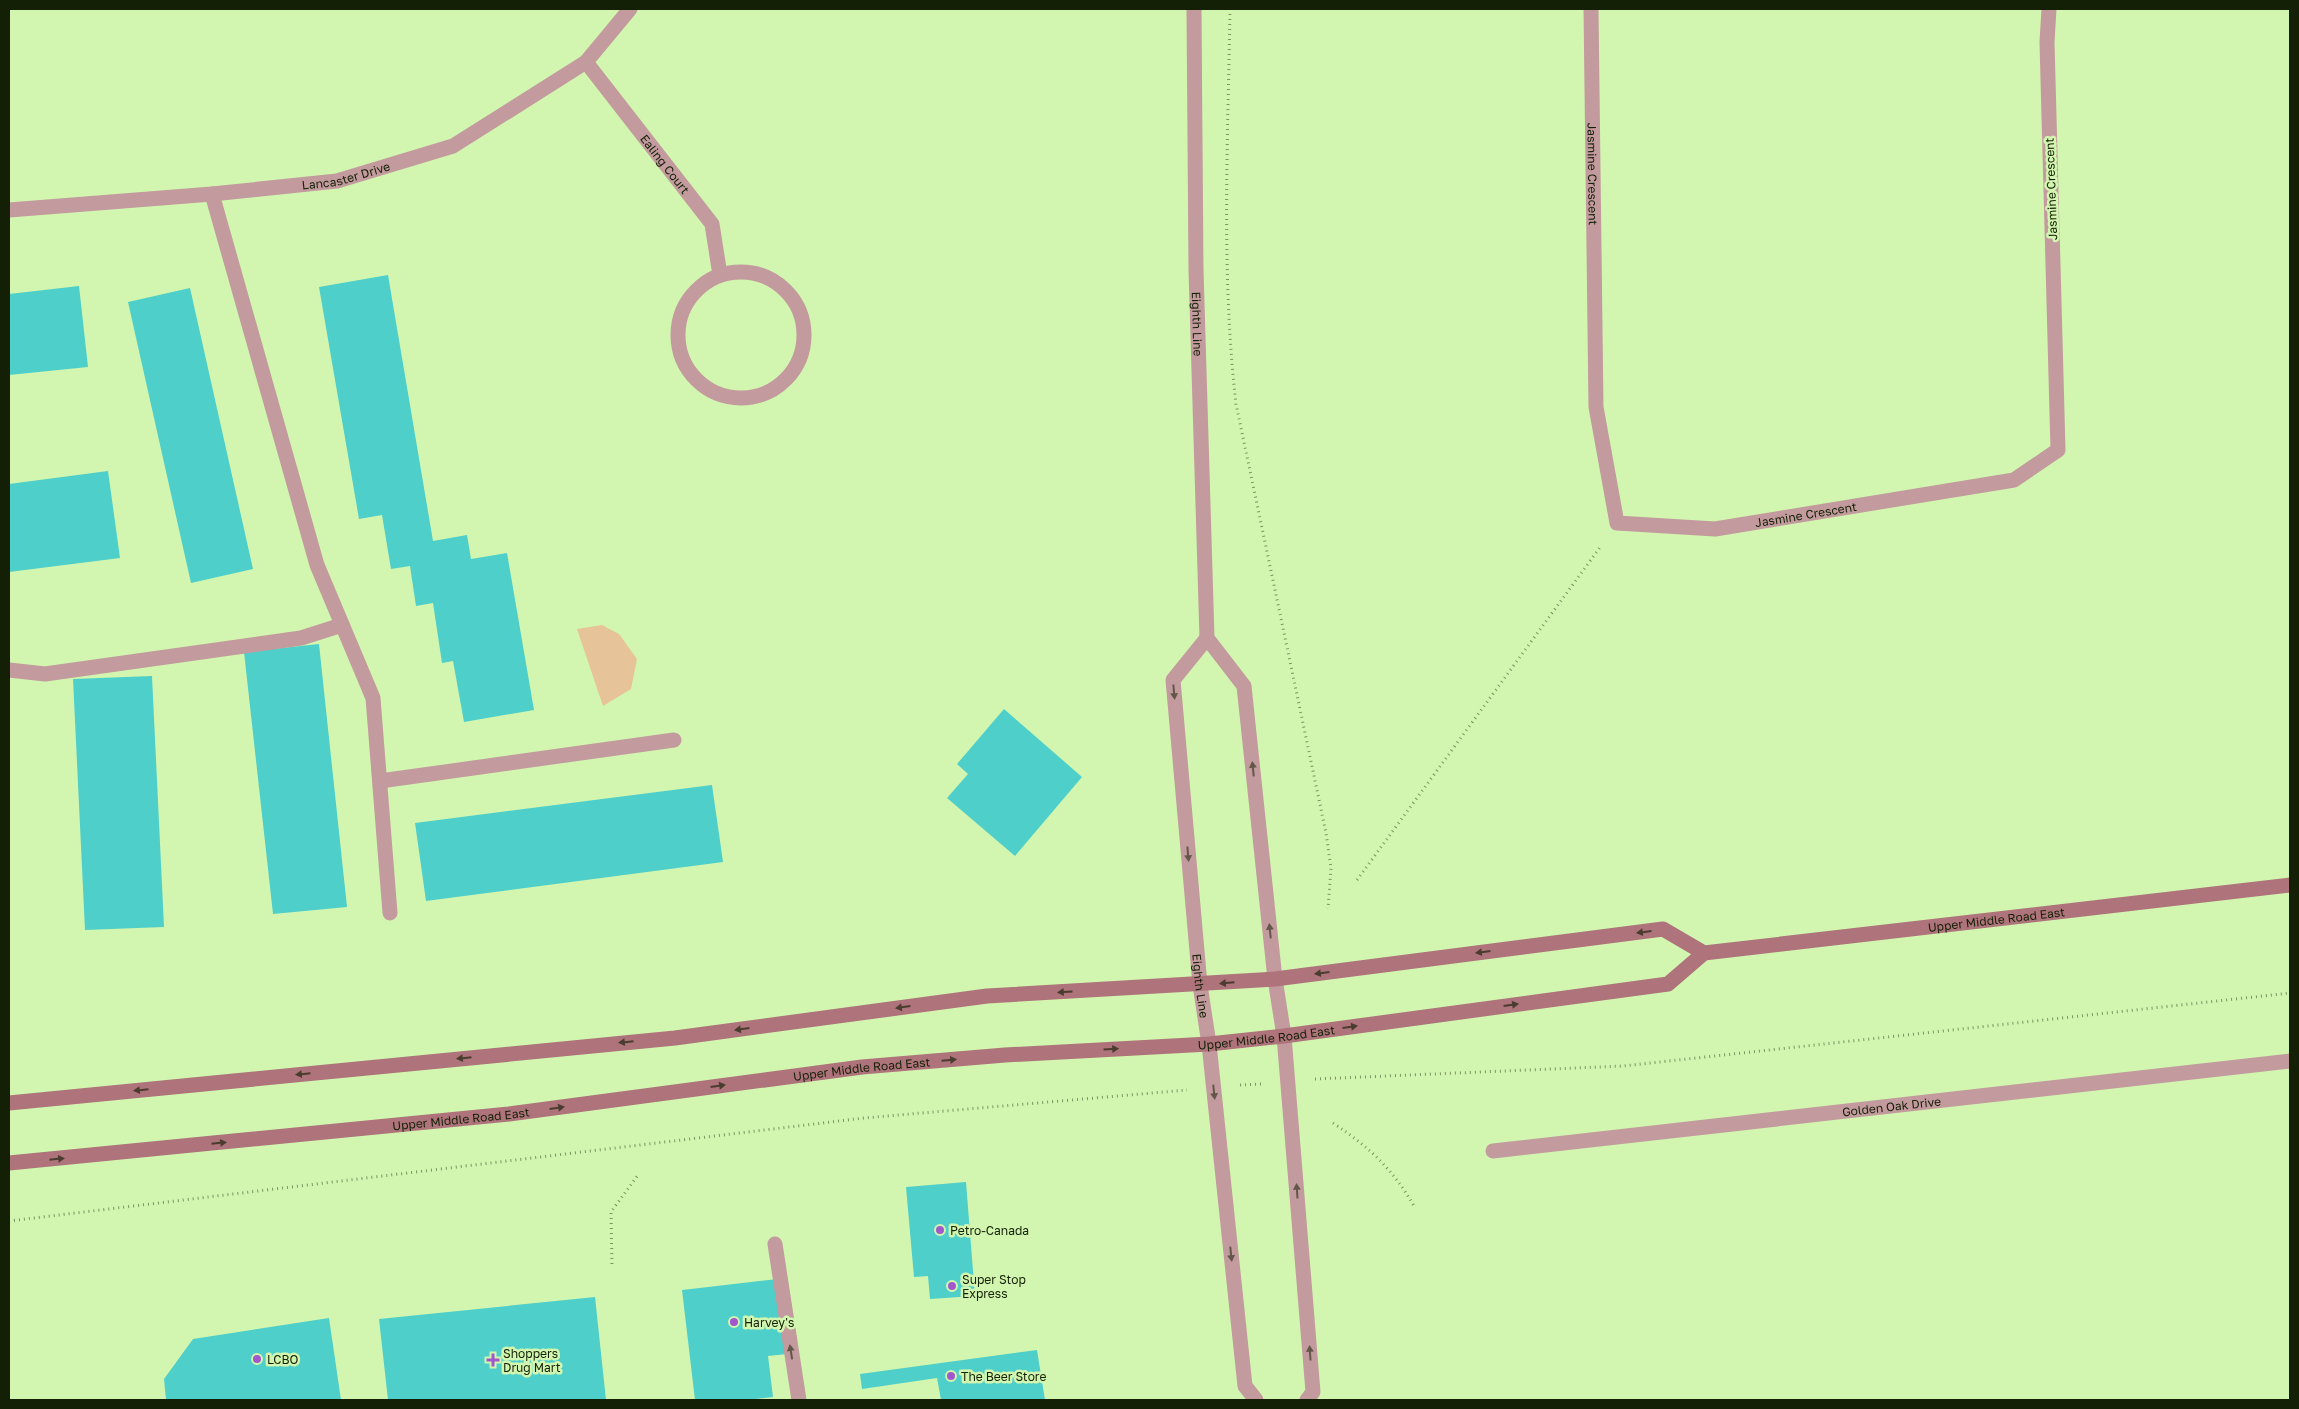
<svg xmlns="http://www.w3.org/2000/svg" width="2299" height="1409" font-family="'Golos Text',sans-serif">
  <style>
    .green { fill: #e7c399 }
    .building { fill: #4fcfc9 }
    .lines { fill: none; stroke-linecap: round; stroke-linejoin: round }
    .path { stroke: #7c9563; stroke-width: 3; stroke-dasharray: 1 4; stroke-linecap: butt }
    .service { stroke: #c39a9e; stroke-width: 15 }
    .minor { stroke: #c39a9e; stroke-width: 15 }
    .tertiary { stroke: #c39a9e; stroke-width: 15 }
    .secondary { stroke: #ae737b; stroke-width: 15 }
    .oneway { fill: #63574a }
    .oneway2 { fill: #4a3d2f }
    .poi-dot { fill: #a058cc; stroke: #d2f6b0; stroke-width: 2 }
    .labels { text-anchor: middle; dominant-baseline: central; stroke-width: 5; stroke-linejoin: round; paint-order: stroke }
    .street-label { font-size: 12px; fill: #142006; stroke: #d2f6b0 }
    .poi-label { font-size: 12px; fill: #142006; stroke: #d2f6b0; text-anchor: start }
  </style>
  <rect width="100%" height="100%" fill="#d2f6b0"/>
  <path class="green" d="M602,625l17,9 18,25 -6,30 -28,17 -26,-77z"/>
  <g class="building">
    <path d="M388,275l45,266 34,-6 4,24 36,-6 27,157 -70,12 -11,-61 -11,2 -9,-60 -17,3 -6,-40 -19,3 -9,-54 -23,4 -40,-232z"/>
    <path d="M79,286l9,81 -79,8v-81z"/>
    <path d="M190,288l63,281 -62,14 -63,-281z"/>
    <path d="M108,471l12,87 -111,14v-88z"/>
    <path d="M319,644l28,263 -74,7 -29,-262z"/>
    <path d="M152,676l12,251 -79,3 -12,-251z"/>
    <path d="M1004,709l78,68 -67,79 -68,-58 21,-24 -11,-10z"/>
    <path d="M712,785l11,77 -297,39 -11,-78z"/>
    <path d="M966,1182l9,114 -45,3 -2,-23 -14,1 -8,-90z"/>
    <path d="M778,1279l9,75 -19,2 5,41 -26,3h-52l-13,-110z"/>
    <path d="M595,1297l11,103h-218l-9,-81z"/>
    <path d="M329,1318l12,82h-175l-2,-21 29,-40z"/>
    <path d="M1037,1350l8,50h-104l-4,-22 -75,11 -2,-15z"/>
  </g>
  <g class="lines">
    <g class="path">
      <path d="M1230,9c-2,131 -9,264 6,395l90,429 5,35 -3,41"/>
      <path d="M1357,880l244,-334"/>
      <path d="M1315,1079l308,-13 667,-73"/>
      <path d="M1240,1085l22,-1"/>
      <path d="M1333,1123c36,24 59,45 81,83"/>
      <path d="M9,1221l855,-103 323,-28"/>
      <path d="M612,1264l-1,-52 27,-37"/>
    </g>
    <g class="service">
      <path d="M212,194l105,371 56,133 17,215"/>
      <path d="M9,670l36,4 256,-36 41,-13"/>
      <path d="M380,781l294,-41"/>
      <path d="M775,1244l24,156"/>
    </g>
    <g class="minor">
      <path id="s1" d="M1591,9l5,398 21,116 98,6 299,-49 44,-30 -11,-408 2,-33"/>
      <path id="s2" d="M586,62l126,162 8,51"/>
      <path id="s3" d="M9,210l203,-16 125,-13 116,-35 133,-84 44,-53"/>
      <circle cx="741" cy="335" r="63"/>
      <path id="s4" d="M1493,1151l797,-90"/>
    </g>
    <g class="tertiary">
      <path id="s5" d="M1194,9l2,261 11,368 37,48 31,293 9,57 29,356 -6,8"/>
      <path id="s6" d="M1207,638l-34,42 27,305 9,59 36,342 11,14"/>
    </g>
    <g class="secondary">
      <path d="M9,1103l666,-65 312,-42 288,-17 388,-50 41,24"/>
      <path id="s7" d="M9,1163l500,-49 353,-47 143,-12 204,-11 75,-8 384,-52 36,-31 586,-68"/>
    </g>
  </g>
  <defs><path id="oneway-solid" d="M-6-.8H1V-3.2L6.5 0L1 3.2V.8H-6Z" transform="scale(1.25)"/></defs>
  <g class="oneway">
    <use href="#oneway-solid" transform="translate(1174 692) rotate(85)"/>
    <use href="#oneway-solid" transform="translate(1253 769) rotate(-96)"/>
    <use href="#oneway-solid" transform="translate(1188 854) rotate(85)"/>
    <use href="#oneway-solid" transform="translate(1270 931) rotate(-96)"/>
    <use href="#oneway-solid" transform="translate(1214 1092) rotate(84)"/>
    <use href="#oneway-solid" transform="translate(1297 1191) rotate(-94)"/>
    <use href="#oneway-solid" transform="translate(1231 1254) rotate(84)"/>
    <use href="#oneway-solid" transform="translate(791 1352) rotate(-99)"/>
    <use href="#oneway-solid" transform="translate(1310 1353) rotate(-94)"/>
  </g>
  <g class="oneway2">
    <use href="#oneway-solid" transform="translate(1644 932) rotate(173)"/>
    <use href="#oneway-solid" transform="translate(1483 952) rotate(173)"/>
    <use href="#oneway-solid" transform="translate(1322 973) rotate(173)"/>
    <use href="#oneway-solid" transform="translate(1227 983) rotate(175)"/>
    <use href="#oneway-solid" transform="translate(1065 992) rotate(177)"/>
    <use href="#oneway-solid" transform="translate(1511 1005) rotate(-8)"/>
    <use href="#oneway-solid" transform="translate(903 1007) rotate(172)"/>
    <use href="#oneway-solid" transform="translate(1350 1027) rotate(-8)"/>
    <use href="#oneway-solid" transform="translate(742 1029) rotate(172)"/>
    <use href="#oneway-solid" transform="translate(626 1042) rotate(174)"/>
    <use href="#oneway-solid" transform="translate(1111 1049) rotate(-3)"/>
    <use href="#oneway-solid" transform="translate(464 1058) rotate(174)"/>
    <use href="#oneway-solid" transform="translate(949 1060) rotate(-5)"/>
    <use href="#oneway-solid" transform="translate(303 1074) rotate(174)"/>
    <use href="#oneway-solid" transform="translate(718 1086) rotate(-8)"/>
    <use href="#oneway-solid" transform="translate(141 1090) rotate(174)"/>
    <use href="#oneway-solid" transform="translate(557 1108) rotate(-8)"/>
    <use href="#oneway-solid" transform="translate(219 1143) rotate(-6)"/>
    <use href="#oneway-solid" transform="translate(57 1159) rotate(-6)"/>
  </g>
  <g class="poi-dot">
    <circle cx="940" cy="1230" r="5"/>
    <circle cx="952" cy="1286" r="5"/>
    <circle cx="734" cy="1322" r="5"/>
    <circle cx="257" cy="1359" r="5"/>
    <path d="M490.5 1352.5h5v5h5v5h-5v5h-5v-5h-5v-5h5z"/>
    <circle cx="951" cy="1376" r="5"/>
  </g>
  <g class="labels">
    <g class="street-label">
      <text stroke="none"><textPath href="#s2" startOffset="129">Ealing Court</textPath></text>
      <text stroke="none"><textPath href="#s3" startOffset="339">Lancaster Drive</textPath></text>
      <text stroke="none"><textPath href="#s1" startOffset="165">Jasmine Crescent</textPath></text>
      <text transform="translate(2051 189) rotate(-92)">Jasmine Crescent</text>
      <text stroke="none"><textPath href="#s5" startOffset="315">Eighth Line</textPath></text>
      <text stroke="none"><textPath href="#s1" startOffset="706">Jasmine Crescent</textPath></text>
      <text stroke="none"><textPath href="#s7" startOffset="2011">Upper Middle Road East</textPath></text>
      <text stroke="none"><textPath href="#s6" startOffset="361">Eighth Line</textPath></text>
      <text stroke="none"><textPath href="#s7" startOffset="1264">Upper Middle Road East</textPath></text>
      <text stroke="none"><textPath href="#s7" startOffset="858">Upper Middle Road East</textPath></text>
      <text stroke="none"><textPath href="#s4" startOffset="401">Golden Oak Drive</textPath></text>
      <text stroke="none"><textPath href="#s7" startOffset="454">Upper Middle Road East</textPath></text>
    </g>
    <g class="poi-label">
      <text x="950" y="1230">Petro-Canada</text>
      <text x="962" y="1279">Super Stop<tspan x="962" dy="14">Express</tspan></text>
      <text x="744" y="1322">Harvey's</text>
      <text x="503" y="1353">Shoppers<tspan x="503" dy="14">Drug Mart</tspan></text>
      <text x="267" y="1359">LCBO</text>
      <text x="961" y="1376">The Beer Store</text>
    </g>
  </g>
  <rect width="2299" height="1409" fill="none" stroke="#142006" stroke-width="20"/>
</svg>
